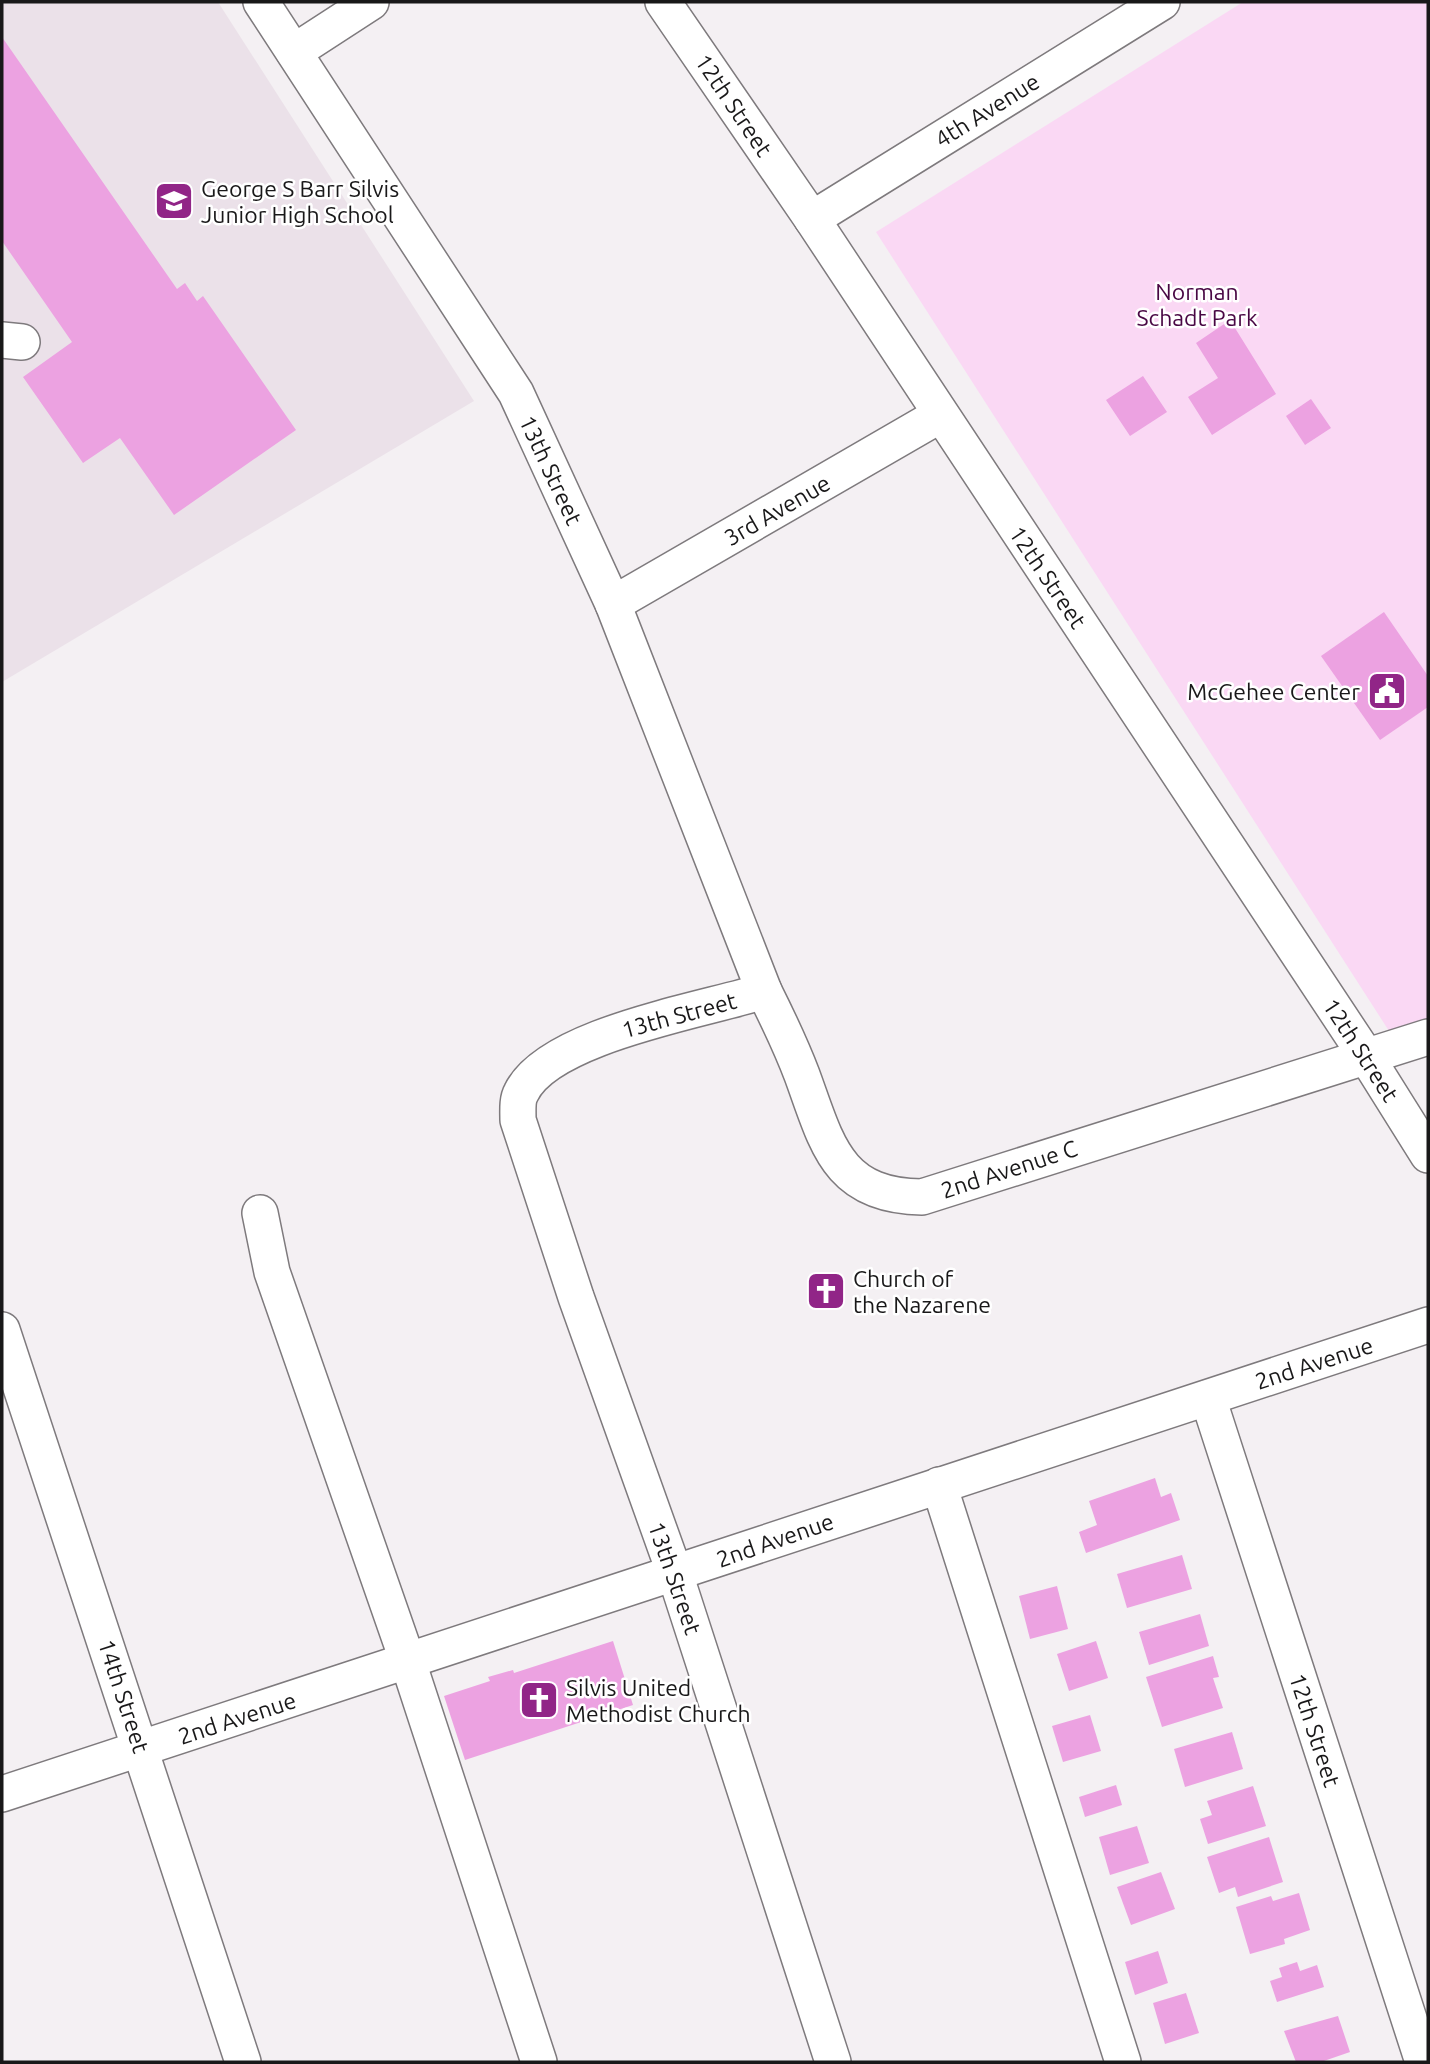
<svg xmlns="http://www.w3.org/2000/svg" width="1430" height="2064" font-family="Ubuntu,sans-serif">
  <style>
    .built { fill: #ebe1e9 }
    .green { fill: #fad8f4 }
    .building { fill: #eca2e1 }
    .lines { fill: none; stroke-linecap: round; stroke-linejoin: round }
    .minor-casing { stroke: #7e7a7d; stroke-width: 38 }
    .minor { stroke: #fff; stroke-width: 35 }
    .labels { text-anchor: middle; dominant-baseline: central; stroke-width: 5; stroke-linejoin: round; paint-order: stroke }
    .street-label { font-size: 23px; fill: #191819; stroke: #fff }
    .poi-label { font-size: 23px; fill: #191819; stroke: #fff; text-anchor: start }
    .park-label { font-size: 23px; fill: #490744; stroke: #fff }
  </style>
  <rect width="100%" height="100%" fill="#f4f0f3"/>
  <path class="built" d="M2,2h216l256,399 -472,281z"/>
  <path class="green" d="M1243,2h185v1018l-39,11 -513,-799z"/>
  <g class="building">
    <path d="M2,37l175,252 8,-6 12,18 6,-5 93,134 -122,85 -54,-77 -37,25 -60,-86 49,-35 -70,-101z"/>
    <path d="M1230,320l46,74 -64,41 -24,-38 30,-19 -22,-35z"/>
    <path d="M1143,376l24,36 -37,24 -24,-36z"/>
    <path d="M1311,399l20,29 -26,17 -19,-29z"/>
    <path d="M1384,612l44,64v31l-48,33 -59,-84z"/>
    <path d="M1155,1478l6,19 10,-4 9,27 -94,33 -7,-21 18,-7 -8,-24z"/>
    <path d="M1182,1555l10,34 -65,19 -10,-34z"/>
    <path d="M1057,1586l11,43 -38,10 -11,-43z"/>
    <path d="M1200,1614l9,32 -60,19 -10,-33z"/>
    <path d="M613,1641l20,64 -168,55 -21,-64 46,-15 -2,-4 25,-7 1,3z"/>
    <path d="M1096,1641l12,37 -39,13 -12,-37z"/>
    <path d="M1213,1656l6,21 -6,1 10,30 -61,19 -16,-50z"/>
    <path d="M1090,1715l11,36 -38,11 -11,-36z"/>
    <path d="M1232,1732l11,37 -58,18 -11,-38z"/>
    <path d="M1116,1785l6,20 -37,12 -6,-20z"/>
    <path d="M1253,1786l13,40 -58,18 -8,-25 12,-4 -5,-14z"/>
    <path d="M1137,1826l12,37 -39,12 -11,-38z"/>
    <path d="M1269,1837l14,45 -45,15 -3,-10 -16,6 -12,-36z"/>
    <path d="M1161,1872l14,37 -44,16 -14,-38z"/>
    <path d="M1299,1893l11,37 -26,9 1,5 -35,10 -14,-47 35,-11 2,5z"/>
    <path d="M1158,1951l10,32 -33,12 -10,-33z"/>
    <path d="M1297,1962l3,9 17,-6 7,22 -47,15 -7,-21 12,-4 -3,-9z"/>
    <path d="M1186,1993l13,40 -34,11 -12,-41z"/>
    <path d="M1338,2016l12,36 -29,10h-25l-12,-31z"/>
  </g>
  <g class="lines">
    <g class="minor-casing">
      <g id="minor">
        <path d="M261,2l255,391 97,211 151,387c14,28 27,55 38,84 25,68 34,121 120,122l506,-160"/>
        <path d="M663,2l149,217 554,837 62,99"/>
        <path d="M294,52l77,-50"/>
        <path d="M812,219l350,-217"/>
        <path d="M2,340l20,2"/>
        <path d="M613,604l327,-189"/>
        <path d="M764,991c-59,19 -216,44 -243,102 -4,7 -3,18 -3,27l58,177 99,277 158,488"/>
        <path d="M260,1213l12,59 136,390 131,400"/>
        <path d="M2,1330l241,732"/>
        <path d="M1208,1398l215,664"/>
        <path d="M939,1485l184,577"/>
        <path d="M2,1794l1426,-469"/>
      </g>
    </g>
    <use href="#minor" class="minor"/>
  </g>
  <defs>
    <g id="school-square" transform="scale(2.0125)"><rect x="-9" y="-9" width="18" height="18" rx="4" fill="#912587" stroke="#fff"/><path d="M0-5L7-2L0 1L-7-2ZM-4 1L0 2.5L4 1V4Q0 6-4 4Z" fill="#fff"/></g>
    <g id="civic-square" transform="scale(2.0125)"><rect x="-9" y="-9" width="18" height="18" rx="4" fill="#912587" stroke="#fff"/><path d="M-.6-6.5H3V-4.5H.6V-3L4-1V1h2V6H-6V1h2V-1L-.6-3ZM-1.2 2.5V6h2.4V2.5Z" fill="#fff"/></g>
    <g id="church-square" transform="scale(2.0125)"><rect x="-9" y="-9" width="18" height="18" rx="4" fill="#912587" stroke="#fff"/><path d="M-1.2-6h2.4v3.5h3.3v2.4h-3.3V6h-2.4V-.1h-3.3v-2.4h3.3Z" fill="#fff"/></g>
  </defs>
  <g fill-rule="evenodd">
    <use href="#school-square" x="174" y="201"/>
    <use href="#civic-square" x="1387" y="691"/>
    <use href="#church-square" x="826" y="1291"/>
    <use href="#church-square" x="539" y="1700"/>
  </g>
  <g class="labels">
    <g class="street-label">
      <text transform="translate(734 105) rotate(56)">12th Street</text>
      <text transform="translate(987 110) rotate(-32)">4th Avenue</text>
      <text transform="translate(551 470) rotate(65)">13th Street</text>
      <text transform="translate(777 510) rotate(-30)">3rd Avenue</text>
      <text transform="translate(1048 577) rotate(56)">12th Street</text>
      <text transform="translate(679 1015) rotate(-15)">13th Street</text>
      <text transform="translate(1361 1050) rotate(57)">12th Street</text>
      <text transform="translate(1009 1169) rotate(-18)">2nd Avenue C</text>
      <text transform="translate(1314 1363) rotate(-18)">2nd Avenue</text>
      <text transform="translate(775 1540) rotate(-19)">2nd Avenue</text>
      <text transform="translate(675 1578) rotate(71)">13th Street</text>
      <text transform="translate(124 1696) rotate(72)">14th Street</text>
      <text transform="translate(237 1718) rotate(-18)">2nd Avenue</text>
      <text transform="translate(1315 1730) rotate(72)">12th Street</text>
    </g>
    <g class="poi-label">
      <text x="201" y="188">George S Barr Silvis<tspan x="201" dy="26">Junior High School</tspan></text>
      <text x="1360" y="691" text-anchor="end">McGehee Center</text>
      <text x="853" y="1278">Church of<tspan x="853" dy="26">the Nazarene</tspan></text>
      <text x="566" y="1687">Silvis United<tspan x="566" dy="26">Methodist Church</tspan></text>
    </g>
    <g class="park-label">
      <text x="1197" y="291">Norman<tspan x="1197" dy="26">Schadt Park</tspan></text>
    </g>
  </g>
  <rect width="1430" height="2064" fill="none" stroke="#191819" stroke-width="7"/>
</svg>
